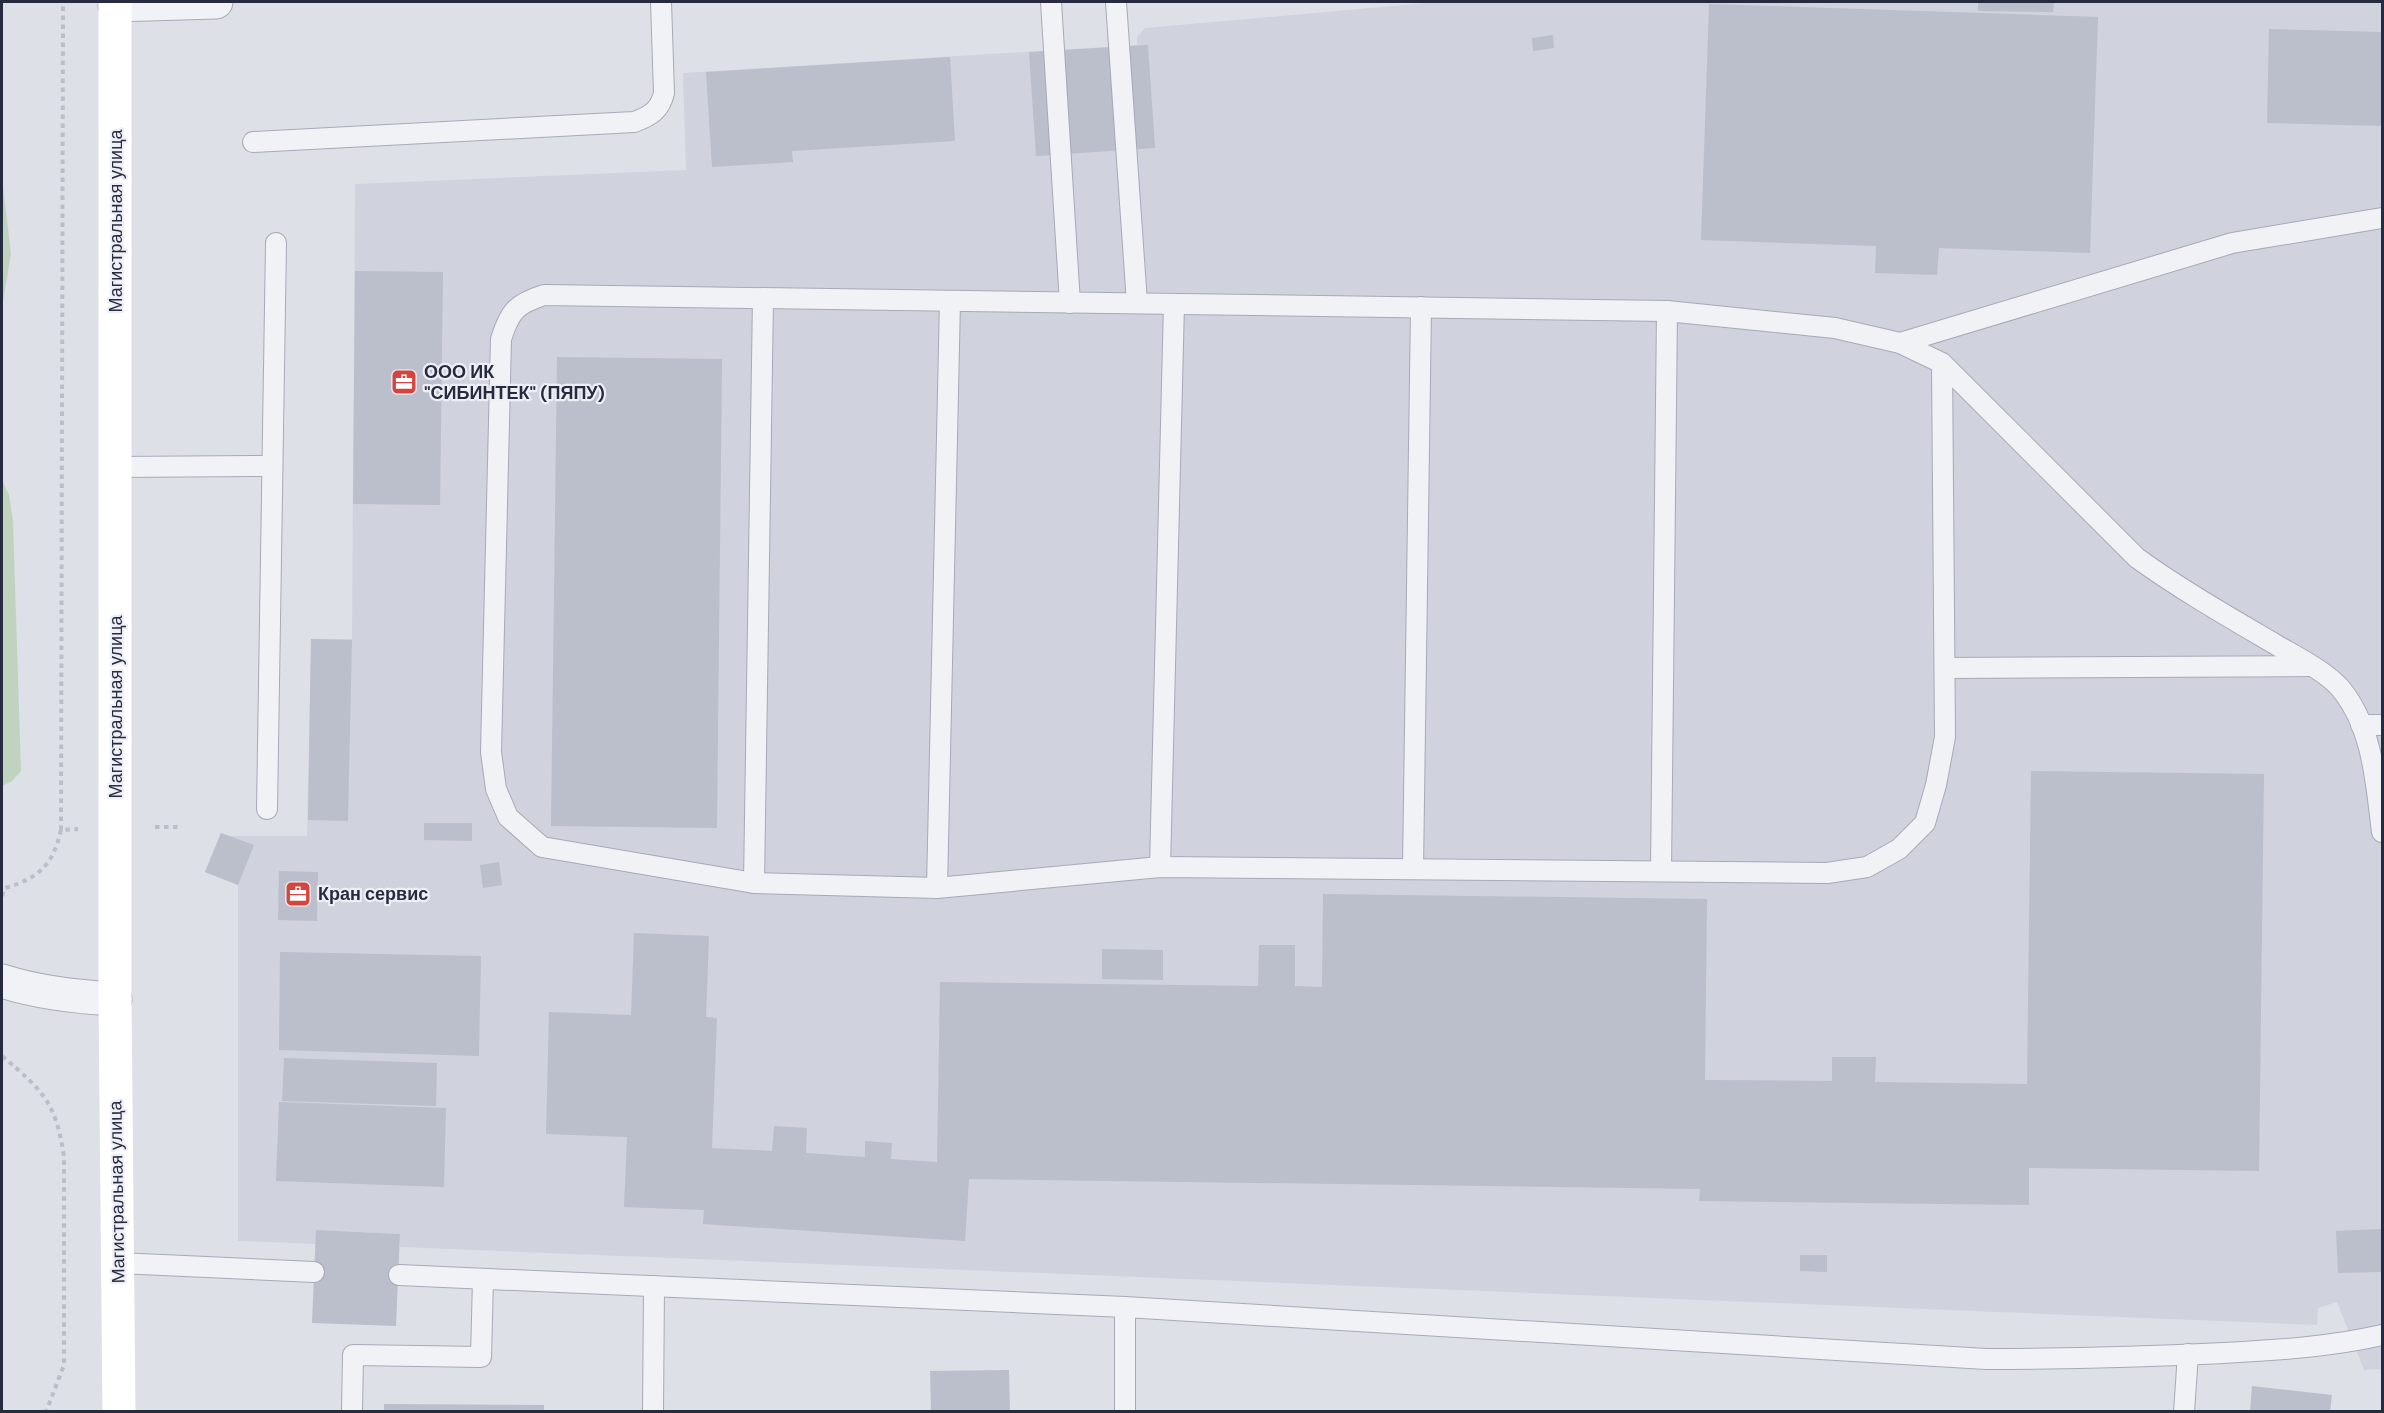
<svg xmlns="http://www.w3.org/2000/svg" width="2384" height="1413" font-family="'DM Sans',sans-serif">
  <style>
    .built { fill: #d0d2dd }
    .green { fill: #c0d3bf }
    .building { fill: #bbbecb }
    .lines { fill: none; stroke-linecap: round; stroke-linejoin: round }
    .service-casing { stroke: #a7aab6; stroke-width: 22 }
    .minor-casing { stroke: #a7aab6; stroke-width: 35 }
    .tertiary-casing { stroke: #a7aab6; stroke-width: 35 }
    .path { stroke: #bcbec7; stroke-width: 4; stroke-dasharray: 4.5 4.5; stroke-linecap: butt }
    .service { stroke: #f1f2f6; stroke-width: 20 }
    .minor { stroke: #f1f2f6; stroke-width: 33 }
    .tertiary { stroke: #f1f2f6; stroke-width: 33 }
    .secondary { stroke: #fff; stroke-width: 33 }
    .labels { text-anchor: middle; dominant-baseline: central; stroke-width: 4.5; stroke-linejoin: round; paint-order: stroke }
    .street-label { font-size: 18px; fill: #272b40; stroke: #eeeff6 }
    .poi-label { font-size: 18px; font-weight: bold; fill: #272b40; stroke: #eeeff6; text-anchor: start }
  </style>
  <rect width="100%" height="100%" fill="#dee0e8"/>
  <path class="built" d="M1438,2h944v1367l-18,1 -27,-68 -19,6 -1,17 -1917,-78v-13l-84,-4v14l-78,-3v-356l-33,-13 16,-39 8,3h78l4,-197h41l3,-455 331,-14 -3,-97 454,-28v-8l8,-9z"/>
  <g class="green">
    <path d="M2,54v124l9,76 -9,53z"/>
    <path d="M3,482l6,13 4,26 8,250 -9,10 -10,5v-303z"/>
  </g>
  <g class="building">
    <path d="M1978,2h76l-1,10 -75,-1z"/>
    <path d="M1709,4l389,13 -8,236 -151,-5 -2,27 -62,-2 1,-27 -175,-6z"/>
    <path d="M2269,29l113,3v94l-115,-3z"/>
    <path d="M1553,35l1,13 -21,3 -1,-13z"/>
    <path d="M1148,45l7,103 -119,8 -7,-104z"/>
    <path d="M950,57l5,84 -163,10 1,11 -81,5 -6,-95z"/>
    <path d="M355,271l88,1 -3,233 -87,-1z"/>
    <path d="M557,357l165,2 -5,469 -166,-2z"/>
    <path d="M311,639l41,1 -4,181 -40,-1z"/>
    <path d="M2031,771l233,3 -5,397 -230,-3v37l-330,-4 1,-12 -731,-10 -4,62 -262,-17 1,-14 -80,-3 3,-70 -81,-3 3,-122 82,3 3,-82 75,3 -3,81 11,1 -5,130 60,3 2,-25 33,2 -1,25 59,4v-16l27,2 -1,16 46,3 3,-180 318,4 1,-41h36v41l27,1 1,-93 384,5 -2,181 127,1v-24h44l-1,25 152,2z"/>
    <path d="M424,823h48v18l-48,-1z"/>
    <path d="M221,833l33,12 -16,40 -33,-13z"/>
    <path d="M499,862l3,23 -19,3 -3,-23z"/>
    <path d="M279,871l39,1 -1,49 -39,-1z"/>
    <path d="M1102,949l61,1v30l-61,-1z"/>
    <path d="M280,952l201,4 -2,100 -200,-6z"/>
    <path d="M284,1058l153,5 -1,43 -154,-5z"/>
    <path d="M279,1102l167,6 -2,79 -168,-6z"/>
    <path d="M2382,1229v43l-44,1 -2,-42z"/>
    <path d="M316,1230l84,4 -4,92 -84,-3z"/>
    <path d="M1800,1255h27v17l-27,-1z"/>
    <path d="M1009,1370l1,42h-79l-1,-41z"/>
    <path d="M2252,1386l80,9 -2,17h-80z"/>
    <path d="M384,1404l160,1v7h-160z"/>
  </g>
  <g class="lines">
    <g class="service-casing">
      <g id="service">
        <path d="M1051,2l19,301"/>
        <path d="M1116,2l21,301"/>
        <path d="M253,142l381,-20c17,-6 26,-12 30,-29l-3,-91"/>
        <path d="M1900,343l332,-100 150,-25"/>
        <path d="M1942,363l3,374 -9,48 -11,38 -26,26 -32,18 -40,6 -667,-6 -223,21 -183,-5 -212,-36 -34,-30 -12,-28 -5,-37 10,-413c9,-28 15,-35 43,-44l1123,16 168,17 65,15 42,20 195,195c43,31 90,58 136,85 20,12 53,28 68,46 32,39 35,95 41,143"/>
        <path d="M116,467l156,-1"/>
        <path d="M1945,668l367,-2"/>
        <path d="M2361,725h21"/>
        <path d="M267,809l9,-566"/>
        <path d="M1160,867l14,-563"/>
        <path d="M1413,869l8,-562"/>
        <path d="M1661,871l6,-560"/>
        <path d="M754,883l9,-585"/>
        <path d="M937,888l13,-587"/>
        <path d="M118,1263l196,9"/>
        <path d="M399,1275l726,32 861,52c79,0 158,-2 238,-6 53,-3 106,-6 158,-18"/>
        <path d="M352,1412l1,-57 128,2 2,-78"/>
        <path d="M653,1412l1,-126"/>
        <path d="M1125,1412v-105"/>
        <path d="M2184,1412l4,-58"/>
      </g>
    </g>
    <g class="minor-casing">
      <path id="minor" d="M115,5l101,-3"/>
    </g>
    <g class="tertiary-casing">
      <path id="tertiary" d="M2,981c37,12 74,16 113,18"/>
    </g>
    <g class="path">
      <path d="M155,827h27"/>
      <path d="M61,830l2,-828"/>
      <path d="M2,896l3,-8c34,-10 48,-23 56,-58l17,-1"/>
      <path d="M2,1056c41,35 54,46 62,101v208l-18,47"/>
    </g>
    <use href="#service" class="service"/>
    <use href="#minor" class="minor"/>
    <use href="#tertiary" class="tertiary"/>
    <path class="secondary" d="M115,2v997l4,413"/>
  </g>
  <defs>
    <g id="office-square" transform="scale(1.35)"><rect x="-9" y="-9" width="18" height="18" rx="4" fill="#d3453e" stroke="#eeeff6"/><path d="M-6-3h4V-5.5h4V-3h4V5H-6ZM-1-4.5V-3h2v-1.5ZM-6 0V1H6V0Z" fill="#fff"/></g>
  </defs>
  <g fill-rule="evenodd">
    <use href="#office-square" x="404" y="382"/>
    <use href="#office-square" x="298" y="894"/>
  </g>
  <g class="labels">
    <g class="street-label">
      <text transform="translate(116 221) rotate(-90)">Магистральная улица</text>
      <text transform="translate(116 707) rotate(-90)">Магистральная улица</text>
      <text transform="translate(117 1192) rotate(-91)">Магистральная улица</text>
    </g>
    <g class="poi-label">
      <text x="424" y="372">ООО ИК<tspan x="424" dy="21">"СИБИНТЕК" (ПЯПУ)</tspan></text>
      <text x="318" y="894">Кран сервис</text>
    </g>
  </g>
  <rect width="2384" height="1413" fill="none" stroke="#272b40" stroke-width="6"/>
</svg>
